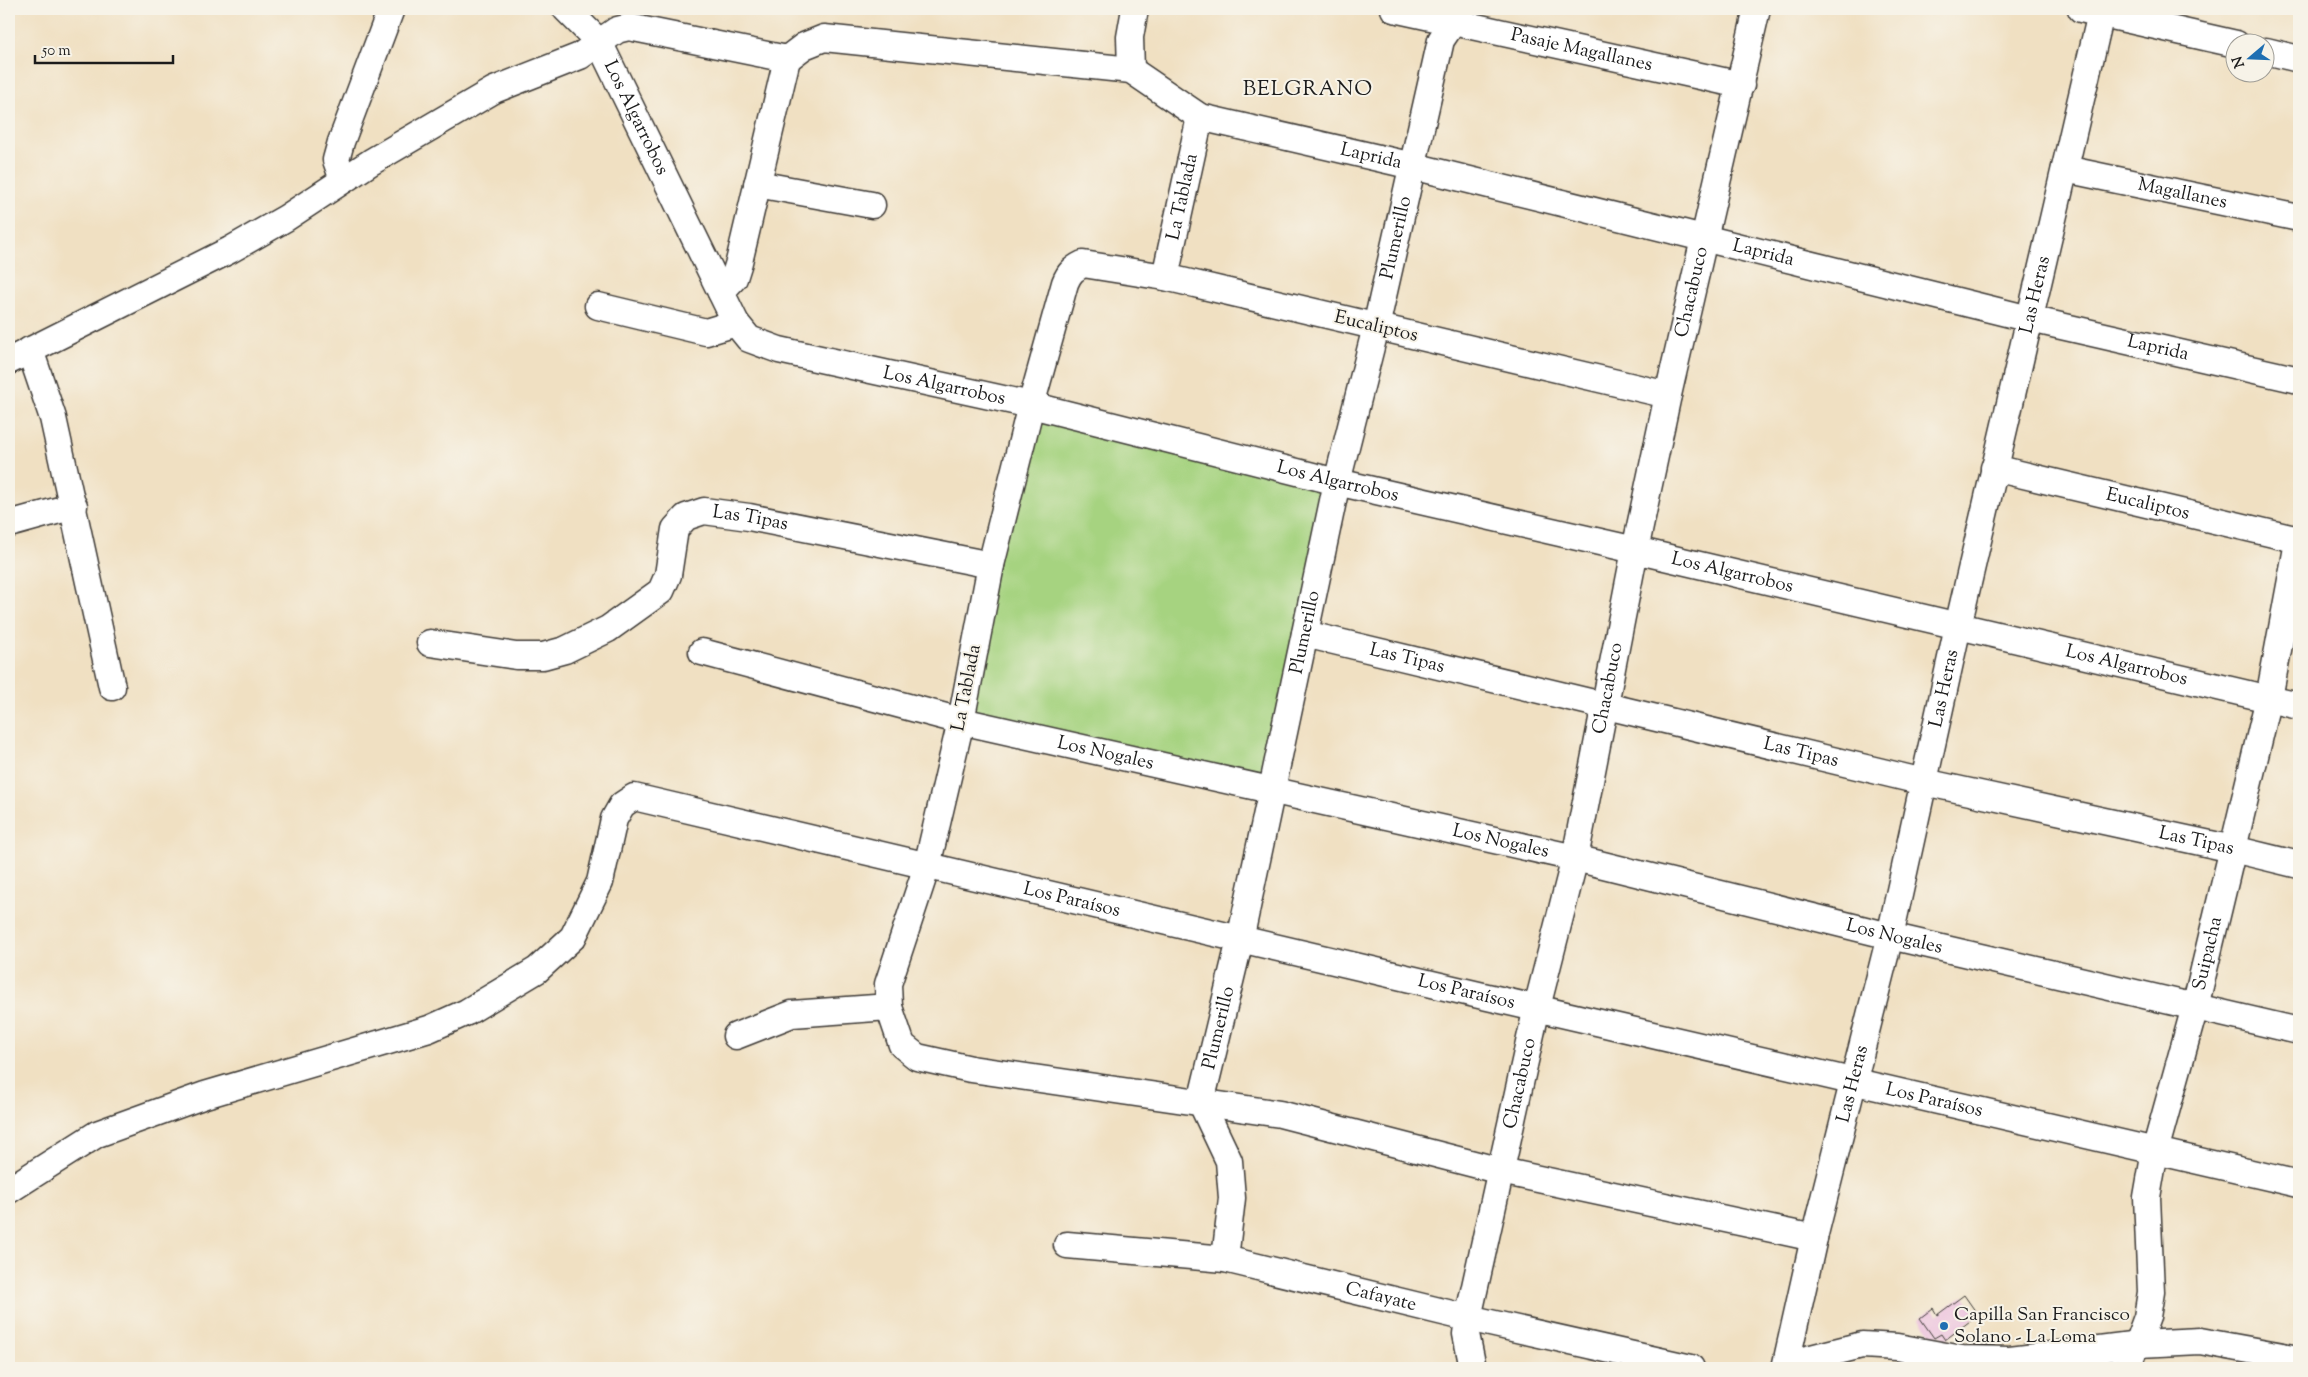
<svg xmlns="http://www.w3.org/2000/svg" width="2308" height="1377" font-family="'Sorts Mill Goudy',serif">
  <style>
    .green { fill: #a6d380; stroke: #61784e }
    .building { fill: #e5a1d7 }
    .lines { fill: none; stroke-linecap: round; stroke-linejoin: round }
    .minor-casing { stroke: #3c3935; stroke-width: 29 }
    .minor { stroke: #fff; stroke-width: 26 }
    .poi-dot { fill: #1f6fb2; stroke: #f7f3e8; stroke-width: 2 }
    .labels { text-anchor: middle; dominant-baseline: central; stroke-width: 4; stroke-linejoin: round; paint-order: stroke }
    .street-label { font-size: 19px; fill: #1c1c1c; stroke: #f7f3e8 }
    .poi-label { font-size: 19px; fill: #1c1c1c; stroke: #f7f3e8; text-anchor: start }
    .quarter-label { font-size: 21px; letter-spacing: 1px; fill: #1c1c1c; stroke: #f7f3e8 }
  </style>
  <rect width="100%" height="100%" fill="#f7f3e8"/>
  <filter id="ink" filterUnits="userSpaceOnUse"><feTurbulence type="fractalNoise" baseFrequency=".02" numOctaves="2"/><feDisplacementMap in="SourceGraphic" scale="10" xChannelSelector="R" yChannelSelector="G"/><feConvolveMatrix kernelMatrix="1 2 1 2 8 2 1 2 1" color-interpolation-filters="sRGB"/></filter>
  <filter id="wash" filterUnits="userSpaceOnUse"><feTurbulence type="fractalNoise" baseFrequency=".0096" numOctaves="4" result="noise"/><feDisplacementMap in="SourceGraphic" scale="20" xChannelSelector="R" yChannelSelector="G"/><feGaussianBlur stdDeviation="1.12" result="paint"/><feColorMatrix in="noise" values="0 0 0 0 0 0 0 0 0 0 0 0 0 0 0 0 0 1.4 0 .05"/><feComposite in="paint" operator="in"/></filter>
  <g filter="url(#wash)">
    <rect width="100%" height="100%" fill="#f0e0c2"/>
    <path class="green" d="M1031,405l306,77 -64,309 -312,-70z"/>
    <g id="blocks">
      <path class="building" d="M1964,1295l14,20 -33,25 -4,-6 -7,4 -14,-20 13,-10 4,7z"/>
    </g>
  </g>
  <g filter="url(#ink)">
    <use href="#blocks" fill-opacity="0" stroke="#3c3935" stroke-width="1"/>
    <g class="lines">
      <g class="minor-casing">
        <g id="minor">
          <path id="s1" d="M566,9l33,33 137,281 13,16 30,11 252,55 306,77 298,68 664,156"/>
          <path id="s2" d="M1394,9l347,76"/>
          <path d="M2081,9l155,35"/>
          <path d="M2266,51l33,8"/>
          <path d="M1131,70l-1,-33 5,-28"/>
          <path id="s3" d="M2065,169l234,49"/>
          <path d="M343,180l-7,-20 5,-18 50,-133"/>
          <path d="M757,184l115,21"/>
          <path id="s4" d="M1165,277l35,-160"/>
          <path d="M721,292l13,-14 5,-16 48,-203"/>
          <path d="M598,306l108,26 30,-9"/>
          <path d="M30,350l23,68 59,269"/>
          <path id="s5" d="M9,361l221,-111 56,-32 85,-56 123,-72 86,-34 37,-26 12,-3 158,32 17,-13 20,-8 307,32 69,47 213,49 617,153 269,61"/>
          <path d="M1668,395l-503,-118 -82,-13c-10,5 -14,9 -18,19l-34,122 -40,160 -30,156 -34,145 -39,118 1,23 13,38 15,12 54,12 309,45 221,57 313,67"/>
          <path id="s6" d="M1994,468l305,72"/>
          <path d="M9,524l65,-18"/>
          <path id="s7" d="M1305,634l619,148 309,67 66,16"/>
          <path id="s8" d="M430,643l86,13h27l22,-6 43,-21 53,-38 7,-16 7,-46 11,-12 18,-6 45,6 242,48"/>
          <path id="s9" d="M702,652l259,69 614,137 315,78 409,95"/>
          <path d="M736,1036l56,-22 97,-7"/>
          <path id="s10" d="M9,1190l88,-56 108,-39 224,-66 38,-17 70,-42 36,-33 27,-55 14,-63 8,-14 12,-8c554,131 1110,260 1665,387"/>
          <path id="s11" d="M1067,1245l158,14 243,59 223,50"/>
          <path id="s12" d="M1225,1259l7,-61 -3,-37 -28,-59 39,-162 97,-458 39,-155 65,-287 21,-31"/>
          <path d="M1787,1364l75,-19 35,2 65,12 48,1 129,-16 61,-3 99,18"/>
          <path id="s13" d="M1473,1368l-7,-34 2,-16 69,-311 38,-149 60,-308 33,-155 89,-386"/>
          <path id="s14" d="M1785,1368l29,-130 76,-302 68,-310 144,-617"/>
          <path id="s15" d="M2128,1368l19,-51 4,-25 -4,-95 8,-46 40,-144 74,-309 30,-161"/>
        </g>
      </g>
      <use href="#minor" class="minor"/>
    </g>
  </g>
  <circle class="poi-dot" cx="1944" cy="1326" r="5"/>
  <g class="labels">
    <g class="street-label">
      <text stroke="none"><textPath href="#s2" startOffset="192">Pasaje Magallanes</textPath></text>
      <text stroke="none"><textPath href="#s1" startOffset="131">Los Algarrobos</textPath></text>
      <text stroke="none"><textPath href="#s5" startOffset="1478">Laprida</textPath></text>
      <text stroke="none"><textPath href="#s3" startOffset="120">Magallanes</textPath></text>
      <text stroke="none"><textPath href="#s4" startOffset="82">La Tablada</textPath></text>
      <text stroke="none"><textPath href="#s12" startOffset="1050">Plumerillo</textPath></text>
      <text stroke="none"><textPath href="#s5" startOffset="1882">Laprida</textPath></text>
      <text stroke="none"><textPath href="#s13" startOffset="1101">Chacabuco</textPath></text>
      <text stroke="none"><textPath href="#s14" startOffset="1102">Las Heras</textPath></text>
      <text transform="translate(1376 327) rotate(13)">Eucaliptos</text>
      <text stroke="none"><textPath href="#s5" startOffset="2288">Laprida</textPath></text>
      <text stroke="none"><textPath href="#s1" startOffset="581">Los Algarrobos</textPath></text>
      <text stroke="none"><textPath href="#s1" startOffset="986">Los Algarrobos</textPath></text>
      <text stroke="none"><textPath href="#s6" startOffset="158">Eucaliptos</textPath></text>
      <text stroke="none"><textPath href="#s8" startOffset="396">Las Tipas</textPath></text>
      <text stroke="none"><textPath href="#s1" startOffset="1391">Los Algarrobos</textPath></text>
      <text stroke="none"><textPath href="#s12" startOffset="645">Plumerillo</textPath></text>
      <text stroke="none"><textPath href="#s7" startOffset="105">Las Tipas</textPath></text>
      <text stroke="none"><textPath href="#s1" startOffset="1796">Los Algarrobos</textPath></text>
      <text transform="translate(967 688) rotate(-79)">La Tablada</text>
      <text stroke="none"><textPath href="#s13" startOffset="696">Chacabuco</textPath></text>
      <text stroke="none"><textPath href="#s14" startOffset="698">Las Heras</textPath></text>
      <text stroke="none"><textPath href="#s7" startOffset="510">Las Tipas</textPath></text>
      <text stroke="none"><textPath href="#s9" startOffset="416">Los Nogales</textPath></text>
      <text stroke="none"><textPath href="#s7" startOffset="915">Las Tipas</textPath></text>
      <text stroke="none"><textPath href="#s9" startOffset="821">Los Nogales</textPath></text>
      <text stroke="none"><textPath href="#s10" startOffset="1231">Los Paraísos</textPath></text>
      <text stroke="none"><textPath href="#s9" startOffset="1226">Los Nogales</textPath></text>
      <text stroke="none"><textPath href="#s15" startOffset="426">Suipacha</textPath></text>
      <text stroke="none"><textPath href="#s10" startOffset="1636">Los Paraísos</textPath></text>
      <text stroke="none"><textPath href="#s12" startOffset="240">Plumerillo</textPath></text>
      <text stroke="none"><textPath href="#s14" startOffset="292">Las Heras</textPath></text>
      <text stroke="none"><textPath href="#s13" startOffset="291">Chacabuco</textPath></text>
      <text stroke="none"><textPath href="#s10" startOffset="2116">Los Paraísos</textPath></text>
      <text stroke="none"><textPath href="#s11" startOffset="319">Cafayate</textPath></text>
    </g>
    <g class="poi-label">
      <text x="1954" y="1315">Capilla San Francisco<tspan x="1954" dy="22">Solano - La Loma</tspan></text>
    </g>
    <g class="quarter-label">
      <text x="1308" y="90">BELGRANO</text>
    </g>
  </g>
  <rect width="2308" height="1377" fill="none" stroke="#f7f3e8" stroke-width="30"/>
  <g transform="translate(2250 58) rotate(251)"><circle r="24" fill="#f7f3e8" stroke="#9f9d96"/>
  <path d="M0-4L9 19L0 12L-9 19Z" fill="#1f6fb2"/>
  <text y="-8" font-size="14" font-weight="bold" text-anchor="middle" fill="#1c1c1c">N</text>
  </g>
  <path d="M35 55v8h138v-8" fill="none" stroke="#1c1c1c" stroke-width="2.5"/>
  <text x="42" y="55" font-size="15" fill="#1c1c1c" stroke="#f7f3e8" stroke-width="4" paint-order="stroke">50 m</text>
</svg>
